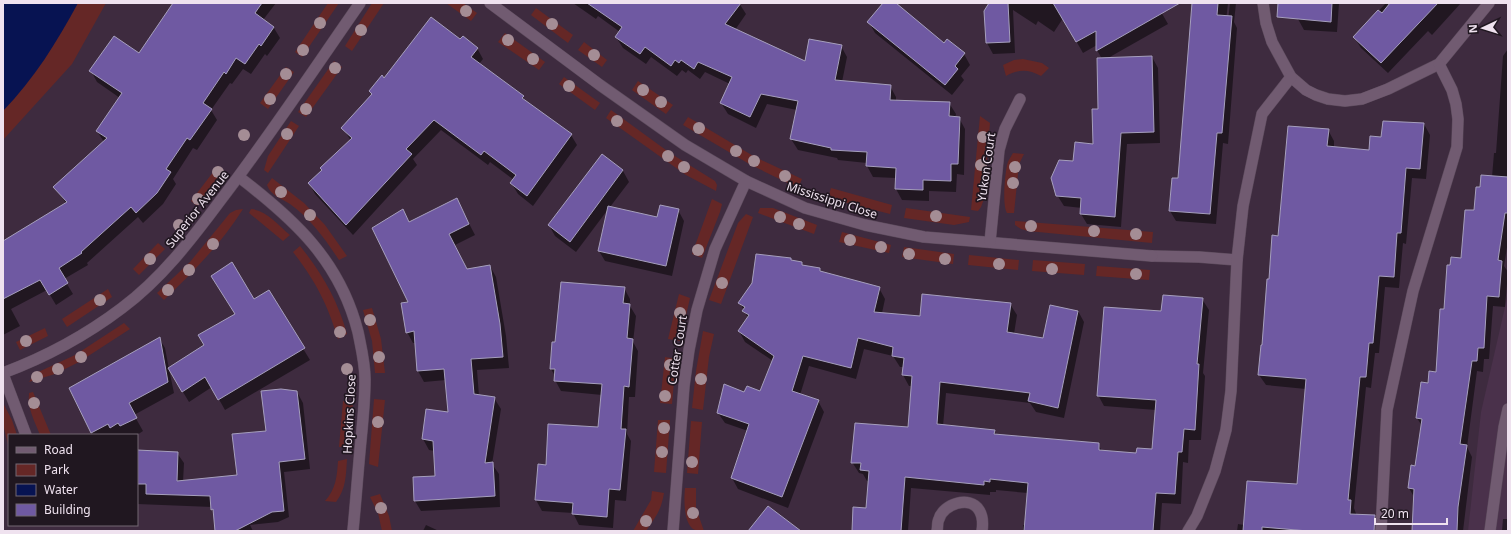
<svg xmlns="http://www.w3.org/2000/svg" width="1511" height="534" font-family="'Noto Sans',sans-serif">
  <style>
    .built { fill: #4a314b }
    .green { fill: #652726 }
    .water { fill: #071352 }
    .shadow { fill: #0007 }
    .building { fill: #6f59a2; stroke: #a69fbd }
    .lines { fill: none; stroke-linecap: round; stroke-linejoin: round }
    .service-casing { stroke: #5a495a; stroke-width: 12 }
    .minor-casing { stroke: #5a495a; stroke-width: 12 }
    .service { stroke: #715b71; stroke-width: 11 }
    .minor { stroke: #715b71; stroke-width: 11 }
    .tree { fill: #a48d95 }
    .labels { text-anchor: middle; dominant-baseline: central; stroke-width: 3.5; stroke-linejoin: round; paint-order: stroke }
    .street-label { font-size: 12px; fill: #efe2ef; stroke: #201720 }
  </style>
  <rect width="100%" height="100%" fill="#3e2b3f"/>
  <path class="built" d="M1508,294v237h-40l13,-119z"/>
  <g class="green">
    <path d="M3,3h103l-34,61 -69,76z"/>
    <path d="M328,3h11l-37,54 -7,-5z"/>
    <path d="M372,3h12l-32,48 -7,-5z"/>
    <path d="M446,3h17l14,10 -6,8z"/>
    <path d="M536,8l37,27 -5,8 -37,-28z"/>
    <path d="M505,33l40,29 -6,8 -41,-28z"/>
    <path d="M584,42l23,18 -5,7 -24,-17z"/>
    <path d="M1023,59l19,4 7,5 -8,8c-13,-7 -22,-7 -35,0l-3,-11 11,-5z"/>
    <path d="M334,61l8,6 -36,50 -8,-5z"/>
    <path d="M286,67l8,5 -26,37 -8,-6z"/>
    <path d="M564,77l36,26 -5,7 -36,-26z"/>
    <path d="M638,81l35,24 -7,9 -34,-24z"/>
    <path d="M611,110l59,43 45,28 2,4 -1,6 -30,-16 -80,-57z"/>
    <path d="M980,116l10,7 -6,76 -3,8 -3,4 -7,-1z"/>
    <path d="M688,117l67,40 47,22 -4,9 -47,-23 -68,-40z"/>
    <path d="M291,121l8,5 -31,47 -4,-3 4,-14z"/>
    <path d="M1013,153l11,1 -5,10 -5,49h-7c-5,-8 -2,-38 0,-48 1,-5 4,-8 6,-12z"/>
    <path d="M217,167l6,5 -26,34 -6,-5z"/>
    <path d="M272,178l32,25 21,22 22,31 -8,4c-14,-21 -28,-41 -49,-56 -9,-6 -19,-8 -23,-19z"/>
    <path d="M831,188l61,17 -2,9 -62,-16z"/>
    <path d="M712,199l10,5 -2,8 -18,46 -10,-4z"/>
    <path d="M760,208h13l44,17 -3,9 -56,-21z"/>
    <path d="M906,208l64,9 -1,5 -15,3 -50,-7z"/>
    <path d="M243,209c-22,35 -50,63 -79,91l-7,-7 33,-31 40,-49 6,-3z"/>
    <path d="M251,209c15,1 27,16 39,26l-7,6 -34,-28z"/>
    <path d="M746,214l7,3 -32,87 -12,-4 29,-77z"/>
    <path d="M1015,221l138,11 -1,11 -124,-12 -7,-2 -6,-4z"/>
    <path d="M842,232l49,13 -2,8 -50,-11z"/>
    <path d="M158,243l7,6 -26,26 -6,-6z"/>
    <path d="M300,246c22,27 38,55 47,88l-9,5c-11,-36 -22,-57 -45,-87z"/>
    <path d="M904,247l50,7 -1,10 -51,-7z"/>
    <path d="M969,255l50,5 -1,10 -50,-5z"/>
    <path d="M1033,260l52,4 -1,11 -52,-4z"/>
    <path d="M1097,266l53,4 -1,10 -53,-4z"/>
    <path d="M108,289l4,8 -45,30 -5,-8z"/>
    <path d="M679,294l11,4 -10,43 -12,-2z"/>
    <path d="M372,308l9,31 4,34h-10l-3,-32 -9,-31z"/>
    <path d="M124,323l6,6 -51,33 -24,12 -26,8 5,-8 41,-19z"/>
    <path d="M45,328l3,8 -28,14 -4,-8z"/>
    <path d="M703,331l11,3 -5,23 -6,53 -11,-2 4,-37z"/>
    <path d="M665,357l11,2 -4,45 -12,-1z"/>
    <path d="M33,392l18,43h-11c-5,-13 -13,-27 -11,-42z"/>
    <path d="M374,399l11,1 -7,67 -9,-3z"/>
    <path d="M343,401l10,3 -5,42 -9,1z"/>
    <path d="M3,403l9,17 5,15h-8v14l-6,-25z"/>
    <path d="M658,420h12l-4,53 -12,-1z"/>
    <path d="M691,421l11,1 -4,52 -11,-1z"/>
    <path d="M347,459c-1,16 -1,30 -11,43l-11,-1c11,-12 12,-25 13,-40z"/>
    <path d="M685,488h11v20l8,23c-3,0 -7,1 -9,-1 -12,-5 -11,-32 -10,-42z"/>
    <path d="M652,491l12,2c-3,18 -8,23 -18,38h-13l18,-31z"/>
    <path d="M380,494l9,22 3,15h-10l-4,-18 -8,-16z"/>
  </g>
  <path class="water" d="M3,3h75c-21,39 -44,76 -75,108z"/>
  <g class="shadow">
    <path d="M175,3h101l-13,17 11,8 6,10 -13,18 -2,-2 -14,20 -8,-5 -11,15 -2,-1 -19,27 6,10 -20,30 -4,-2 -20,31 3,5 -13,20 -20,19 -5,-6 -51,46 1,2 -24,14 9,15 -17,11 -9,-15 -36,19 9,17 -17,9v-99l2,5 61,-38 -11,-16 49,-45 -7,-11 23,-33 -23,-16 -6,-11 48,-17z"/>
    <path d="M573,3h166l7,11 -11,16 71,32 35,-16 6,11 -5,25 48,4 6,11v4l53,2 7,11 -1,4h4l6,11 -1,46 -7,-1 -1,18 -27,-1v10l-27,-1 -6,-11v-11l-23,-1 -6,-11v-3l-29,-3 -1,-2 -39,-8 -7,-11 6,-29 -30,-6 -11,24 -28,-14 -7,-11 9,-19 -25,-12 -5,7 -12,-9 -2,3 -4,-3 -5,6 -26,-19 -5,7 -23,-16 -7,-11 4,-5 -22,-16 -2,3z"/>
    <path d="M884,3h10l51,41 19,10 6,11 -9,11 3,4 -12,15 -77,-62 -6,-11z"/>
    <path d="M991,3h82l-19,29 -16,-11 -2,4 -23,-15 2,43 -22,1 -6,-11z"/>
    <path d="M1090,3h66l12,21 -60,34 44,-1 6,11 2,75 -33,1 -6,83 -34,-3 -6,-10 1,-6 -18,-2 -7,-11 17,-33 20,-17 5,-35 3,-51 -5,-9v-5l-14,8 -20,-35z"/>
    <path d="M1191,3h37l-2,18h2l2,-18h6l-2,19 3,6 -9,116 -5,-1 -7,81 -40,-3 -6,-10 9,-32 14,-173z"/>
    <path d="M1294,3h45l-2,29 -33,-2 -6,-11z"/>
    <path d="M1386,3h75l-29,32 -4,-4 -40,42 -27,-25 -7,-11z"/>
    <path d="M460,41l17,7 6,11 -4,5 44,33 3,5 45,33 6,10 -44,61 -15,-12 -6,-10 2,-4 -24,-18 -2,3 -47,-35 -28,29 4,6 -64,70 -38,-41 -6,-11 42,-42 -8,-13 29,-33 -2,-4 14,-12z"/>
    <path d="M1508,49v192l-4,25 4,6 -3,35 -12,-1 -4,53h-5l-1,13 -6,-1 -10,76 5,10 -9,74h-50l1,-34 -5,-9 7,-21 6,-41 -5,-8 11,-33 9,-12 14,-107 11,-7 19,-71 11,-11 2,-24h2l7,-97z"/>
    <path d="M1424,124l6,11 -4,44 -14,-1 -6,66 -3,-1 -4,45 -14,-1 -6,66h-4l-4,35 -5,-1 -12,121 8,23h-125l1,-7 6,1 54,-39 8,-97 -40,-4 -7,-10 11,-95 9,-43 49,-107 6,11v6l36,4 12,-13z"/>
    <path d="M602,155l21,16 6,11 -19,25 48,11 20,-8 6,11 -12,55 -67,-15 -6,-10 10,-43 -33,44 -21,-16 -6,-11z"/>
    <path d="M462,210l13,25 -20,10 12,25 23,-4 6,11 10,59 3,32 -32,2 2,26 15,2 7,11 -9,55 7,10 1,33 -79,4 -6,-10 21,-24 -1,-26 -6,-1 -6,-11 26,-26 -3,-33 -22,2 -6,-11 -2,-28h-3l-6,-11 2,-29 -6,-92 6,11z"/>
    <path d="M792,261l9,2 2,3 17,3 2,4 57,15 6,11 -3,14 39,4 89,-13 7,11 -3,19 30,5 34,-28 6,11 -20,96 -28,-6 -6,-9 -84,-10 -3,33 51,5 3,4 101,9 4,7 35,3 16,-4 3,-40 -52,-4 -6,-11 64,-83 40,-13 7,11 -6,63 2,3 -4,64h-12l-1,23 -5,-1 -2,42 -19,-1 -2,28h-137v-6h2l3,-32 -32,-3v2h-6v3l-79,-7 -3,43h-56l15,-22 2,-28h-2l-4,-7 -4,-1 -7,-11 57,-34 3,-42h-3l-6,-11 1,-8h-4l-7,-11 -29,-7 -8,30 -47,-13 -9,29 18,6 6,11 -36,96 -50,-19 -6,-11 16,-47 -23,-8 -7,-10 27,-20 15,-1 13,-31 -28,-19 -6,-11 9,-13 -8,-15z"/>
    <path d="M624,288l6,11v7l6,10 -3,26 5,9 -3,46h-6l-2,37 4,7 -5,60 -11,-1 -2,28 -34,-3 -6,-12 -31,-2 -6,-11 11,-34 52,-38 3,-33 -41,-4 -6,-11v-4l-4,-7 2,-26 3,1z"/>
    <path d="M268,291l42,69 -85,50 -13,-23 -23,15 -20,-33 5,24 -40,22 9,16 -6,4h-44l-23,-46 89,-51 6,10 4,21 36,-23 31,-31 18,-15z"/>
    <path d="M297,392l6,11 7,66 -26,3 5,45 -11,5 -28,3 3,6h-35l-3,-17 -3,-7 -75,-3v-53l40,2 7,10 -1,19 55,-6 29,-44z"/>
    <path d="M1503,519h5v12h-6z"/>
    <path d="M426,525l13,6h-16z"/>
  </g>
  <g class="building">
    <path d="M173,3h89l-7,10 19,14 -13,19 -2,-2 -14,20 -9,-6 -10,16 -2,-2 -21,31 9,6 -22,31 -3,-2 -21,31 5,3 -14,21 -21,20 -5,-6 -50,45 1,1 -23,15 9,15 -19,12 -9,-15 -37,19v-58l64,-39 -14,-15 54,-49 -11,-7 26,-38 -33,-22 25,-35 25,17z"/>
    <path d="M587,3h154l-16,21 80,37 4,-22 33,6 -7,35 56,5 -1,15 60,2 -1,14 11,1 -2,47h-7v17l-28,-1v10l-28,-1 1,-21 -30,-2 1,-14 -36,-2v-2l-41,-9 8,-38 -37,-7 -11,23 -30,-14 12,-26 -34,-15 -4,7 -13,-9 -2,3 -4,-3 -4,6 -26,-19 -5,7 -25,-17 7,-10z"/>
    <path d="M883,3h13l48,40 3,-4 18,14 -10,13 3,3 -13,16 -78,-63z"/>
    <path d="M989,3h19l2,39 -24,1 -2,-32z"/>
    <path d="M1053,3h127l-84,48v-20l-20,11z"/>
    <path d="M1192,3h26l-1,12 15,1 -10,117h-5l-7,81 -41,-3 3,-33h6z"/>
    <path d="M1278,3h54l-1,19 -54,-5z"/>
    <path d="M1390,3h48l-57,60 -28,-26 25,-27 4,3z"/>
    <path d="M431,17l29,22 3,-3 15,12 -7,9 53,39 -2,2 50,36 -45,62 -17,-13 6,-8 -32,-24 -3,4 -47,-35 -28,29 6,5 -66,71 -38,-42 14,-13 -2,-2 32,-30 -11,-10 31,-34 -3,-3 13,-16 2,3z"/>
    <path d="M1152,56l2,76 -33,1 -6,84 -35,-3 1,-16 -25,-2 -5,-18 8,-18 14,1 2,-19 18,2 -1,-35h6l-1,-51z"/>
    <path d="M1383,121l41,2 -4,46 -14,-1 -5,65h-4l-3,44 -15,-1 -6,67h-4l-3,34h-6l-12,123h3l-1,14 25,1 -1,16h-66l-46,-4v4h-19l4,-50 50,3 9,-105 -48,-4 3,-30h1l5,-66h2l3,-44 6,1 10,-110 41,3 -2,17 42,4 1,-14 11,1z"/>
    <path d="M602,154l21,16 -53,72 -22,-17z"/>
    <path d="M1481,175l27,2v36h-3l-7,47 4,1 -3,36 -12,-1 -3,52h-6l-1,13h-5l-12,83 7,1 -9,62 -1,24h-45l2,-42 -6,-1 3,-23 4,1 7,-47 -6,-1 5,-36 7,1 1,-12 7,1 4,-63h4l3,-44h3l1,-8 10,1 4,-48h9l2,-23h4z"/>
    <path d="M457,198l12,26 -20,10 18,35 23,-4 10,59 3,33 -32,2 3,35 21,3 -10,66 8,-1 2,34 -81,5 -1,-24 22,-1 -2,-35 -11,-2 4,-30 22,3 -4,-43 -27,2 -3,-40 -8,2 -5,-30 7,-1 -36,-74 31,-19 6,13z"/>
    <path d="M660,205l19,4 -13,57 -68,-15 10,-45 49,11z"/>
    <path d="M756,254l35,4v2l11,2v3l18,3v3l60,16 -6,25 46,4 2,-22 89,9 -4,29 36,6 7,-33 28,6 -20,97 -30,-7 2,-8 -90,-11 -3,42 58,6 -1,4 105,9v7l37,3 1,-5 15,1 4,-49 -59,-4 7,-89 57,4 2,-16 40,3 -6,66h2l-4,66 -11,-1 -2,23h-4l-3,42 -19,-1 -3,38h-129l4,-48 -38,-4v3l-6,-1v4l-79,-8 -4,54h-49l1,-24 13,1 3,-37 -9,-1 1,-7h-10l4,-40 53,4 4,-51 -10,-1 2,-17 -12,-2 1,-9 -35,-9 -7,30 -48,-12 -11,35 27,9 -37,97 -51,-19 18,-54 -32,-11 7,-29 20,8 3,-6 13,5 14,-35 -36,-25 11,-16 -7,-4 3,-4 -7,-4 14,-20z"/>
    <path d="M232,262l22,37 15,-9 36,58 -87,52 -13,-23 -23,15 -14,-24 36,-23 -6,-10 37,-21 -24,-38z"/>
    <path d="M561,282l64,5 -2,16 7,1 -3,34 6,1 -4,48 -5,-1 -3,43h5l-6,61 -11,-1 -2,28 -35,-3 1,-11 -38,-3 3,-36 8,1 2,-41 50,3 4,-43 -48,-3 1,-12h-5l2,-27h3z"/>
    <path d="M160,337l8,45 -39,21 8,15 -17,8 -2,-3 -8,5 -2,-4 -17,9 -22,-45z"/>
    <path d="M281,389l16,2 8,68 -26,3 5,49 -12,1 -37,19h-20l-2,-22 -2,1 -1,-14 -64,-2v-10h-9v-34l41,2 -1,29 60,-6 -5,-41 34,-3 -5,-40z"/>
    <path d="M768,506l33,25h-53z"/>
  </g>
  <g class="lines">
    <g class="service-casing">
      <g id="service">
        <path d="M1263,3l3,20 6,19 19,35 15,13 10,5 12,4 17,2 17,-2 26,-10 51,-25 50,-61"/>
        <path d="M1152,256l47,1 38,3"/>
        <path d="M937,531c1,-4 0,-9 2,-12 4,-15 31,-24 40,-9 4,6 4,14 3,21"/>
        <path d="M1188,531l9,-15 18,-45 11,-41 5,-39 6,-131 6,-54 19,-92 29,-37"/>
        <path d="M1381,531l6,-121 26,-119 44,-144 1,-28 -2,-15 -4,-14 -13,-26"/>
        <path d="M1490,531l14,-104 4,-18"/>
      </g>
    </g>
    <g class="minor-casing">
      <g id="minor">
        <path d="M490,3l110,82 85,60 61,36 59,27 60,17 59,12 228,19"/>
        <path d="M239,177c56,43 101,84 119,155 3,15 7,31 7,47 0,20 -2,41 -4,61 -3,30 -5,60 -8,90"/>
        <path d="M990,242l9,-92 6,-21 15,-30"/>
        <path d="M3,373c43,-16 82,-37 119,-65 39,-29 69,-68 98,-107 49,-64 94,-132 140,-198"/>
        <path d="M3,374l23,61"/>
        <path d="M673,531l11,-145 5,-36 8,-40 18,-61 31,-68"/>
      </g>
    </g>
    <use href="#service" class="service"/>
    <use href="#minor" class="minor"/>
  </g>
  <g class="tree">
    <circle cx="466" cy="11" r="6"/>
    <circle cx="320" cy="23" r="6"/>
    <circle cx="552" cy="24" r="6"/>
    <circle cx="361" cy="30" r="6"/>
    <circle cx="508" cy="40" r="6"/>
    <circle cx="303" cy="50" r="6"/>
    <circle cx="594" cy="55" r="6"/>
    <circle cx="533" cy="59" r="6"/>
    <circle cx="335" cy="68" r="6"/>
    <circle cx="286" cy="74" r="6"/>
    <circle cx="569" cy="86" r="6"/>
    <circle cx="643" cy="90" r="6"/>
    <circle cx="270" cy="99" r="6"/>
    <circle cx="661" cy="102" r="6"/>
    <circle cx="306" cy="109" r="6"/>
    <circle cx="617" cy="121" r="6"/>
    <circle cx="699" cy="128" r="6"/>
    <circle cx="287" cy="134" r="6"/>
    <circle cx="244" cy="135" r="6"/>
    <circle cx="983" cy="137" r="6"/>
    <circle cx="736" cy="151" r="6"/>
    <circle cx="668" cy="156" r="6"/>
    <circle cx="754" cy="161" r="6"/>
    <circle cx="981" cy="165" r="6"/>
    <circle cx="684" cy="167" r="6"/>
    <circle cx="1015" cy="167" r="6"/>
    <circle cx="218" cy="172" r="6"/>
    <circle cx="785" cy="176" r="6"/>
    <circle cx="1013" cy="183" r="6"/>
    <circle cx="281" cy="192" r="6"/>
    <circle cx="198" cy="199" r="6"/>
    <circle cx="310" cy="215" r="6"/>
    <circle cx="936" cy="216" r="6"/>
    <circle cx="780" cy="217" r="6"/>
    <circle cx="799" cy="224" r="6"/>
    <circle cx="179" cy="225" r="6"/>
    <circle cx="1031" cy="226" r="6"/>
    <circle cx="1094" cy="231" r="6"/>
    <circle cx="1136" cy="234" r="6"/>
    <circle cx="850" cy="240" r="6"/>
    <circle cx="213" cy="244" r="6"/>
    <circle cx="881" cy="247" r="6"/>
    <circle cx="698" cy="250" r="6"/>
    <circle cx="909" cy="254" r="6"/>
    <circle cx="150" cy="259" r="6"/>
    <circle cx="945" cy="259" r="6"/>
    <circle cx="999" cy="264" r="6"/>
    <circle cx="1052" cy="269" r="6"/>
    <circle cx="189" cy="270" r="6"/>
    <circle cx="1136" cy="274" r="6"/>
    <circle cx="722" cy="283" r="6"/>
    <circle cx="168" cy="290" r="6"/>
    <circle cx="100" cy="300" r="6"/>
    <circle cx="680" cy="313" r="6"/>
    <circle cx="370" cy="320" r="6"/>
    <circle cx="340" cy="332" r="6"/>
    <circle cx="26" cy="341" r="6"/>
    <circle cx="81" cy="357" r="6"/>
    <circle cx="379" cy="357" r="6"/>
    <circle cx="670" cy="365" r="6"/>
    <circle cx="58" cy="369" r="6"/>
    <circle cx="347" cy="369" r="6"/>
    <circle cx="37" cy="377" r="6"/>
    <circle cx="701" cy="379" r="6"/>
    <circle cx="665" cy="396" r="6"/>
    <circle cx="34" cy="403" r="6"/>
    <circle cx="378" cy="422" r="6"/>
    <circle cx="664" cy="428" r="6"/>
    <circle cx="662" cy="452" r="6"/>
    <circle cx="692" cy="462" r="6"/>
    <circle cx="381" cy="508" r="6"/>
    <circle cx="693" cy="513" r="6"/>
    <circle cx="646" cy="521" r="6"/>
  </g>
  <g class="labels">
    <g class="street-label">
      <text transform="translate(986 167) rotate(-82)">Yukon Court</text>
      <text transform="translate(832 200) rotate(18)">Mississippi Close</text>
      <text transform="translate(197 209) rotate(-52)">Superior Avenue</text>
      <text transform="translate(677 350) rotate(-81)">Cotter Court</text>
      <text transform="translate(349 414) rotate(-87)">Hopkins Close</text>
    </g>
  </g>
  <rect width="1511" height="534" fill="none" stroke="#efe2ef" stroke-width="8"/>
  <rect x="8" y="434" width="130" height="92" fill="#201720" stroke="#736873"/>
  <rect x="16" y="447" width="20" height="6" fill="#715b71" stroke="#736873"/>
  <text x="44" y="454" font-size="12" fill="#efe2ef">Road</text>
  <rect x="16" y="464" width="20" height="12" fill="#652726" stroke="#736873"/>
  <text x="44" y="474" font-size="12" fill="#efe2ef">Park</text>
  <rect x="16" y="484" width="20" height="12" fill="#071352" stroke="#736873"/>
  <text x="44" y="494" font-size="12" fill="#efe2ef">Water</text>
  <rect x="16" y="504" width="20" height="12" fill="#6f59a2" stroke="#736873"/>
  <text x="44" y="514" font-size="12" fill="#efe2ef">Building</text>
  <g transform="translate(1483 28) rotate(266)" stroke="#201720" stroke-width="3" paint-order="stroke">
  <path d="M0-3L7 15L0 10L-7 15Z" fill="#efe2ef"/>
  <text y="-6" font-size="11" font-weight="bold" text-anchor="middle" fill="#efe2ef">N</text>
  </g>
  <path d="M1375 518v6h72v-6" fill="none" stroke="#efe2ef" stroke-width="2"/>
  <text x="1381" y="518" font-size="12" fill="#efe2ef" stroke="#201720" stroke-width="3" paint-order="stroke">20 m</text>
</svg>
